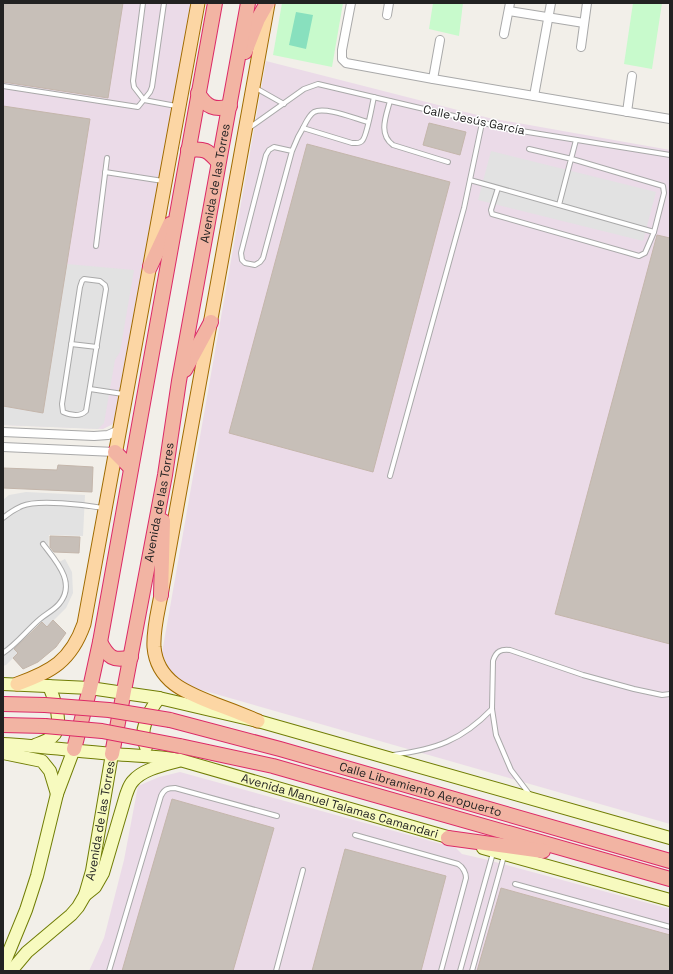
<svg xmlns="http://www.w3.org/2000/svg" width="673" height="974" font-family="'Space Grotesk',sans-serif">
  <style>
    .industrial { fill: #ebdbe8 }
    .park { fill: #c8facc }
    .pitch { fill: #88e0be }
    .parking { fill: #e2e2e2 }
    .building { fill: #c7bfb8; stroke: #c4b6ab }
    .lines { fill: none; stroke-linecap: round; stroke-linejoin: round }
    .service-casing { stroke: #a9a9a9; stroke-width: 6 }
    .minor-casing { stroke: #a9a9a9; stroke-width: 10 }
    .secondary-casing { stroke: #707d05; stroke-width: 14 }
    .primary-casing { stroke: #a06b00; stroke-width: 15 }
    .trunk-casing { stroke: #dc2a67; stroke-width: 16 }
    .service { stroke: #fff; stroke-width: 4 }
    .minor { stroke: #fff; stroke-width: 8 }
    .secondary { stroke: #f7fabf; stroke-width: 12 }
    .primary { stroke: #fcd6a4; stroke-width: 13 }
    .trunk { stroke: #f2b4a3; stroke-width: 14 }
    .trunk-bridge-casing { stroke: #dc2a67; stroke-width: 16; stroke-linecap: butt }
    .trunk-bridge { stroke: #f2b4a3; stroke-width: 14 }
    .labels { text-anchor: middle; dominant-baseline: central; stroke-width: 3; stroke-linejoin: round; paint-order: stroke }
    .street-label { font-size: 12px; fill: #222; stroke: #fff }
  </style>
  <rect width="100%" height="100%" fill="#f2efe9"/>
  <g class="industrial">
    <path d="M3,3h188l-76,420 -12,6 -100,-4z"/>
    <path d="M266,61l223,57 181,32v674l-479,-137 -14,-9 -8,-9 -7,-16z"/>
    <path d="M180,772l276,76 6,6 22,5 186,50v62h-581l15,-33 20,-78 14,-74 21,-9z"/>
  </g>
  <g class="park">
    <path d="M282,3h61l-11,64 -59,-12z"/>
    <path d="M433,3h30l-4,33 -30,-7z"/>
    <path d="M633,3h29l-10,66 -28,-5z"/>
  </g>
  <path class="pitch" d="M296,12l17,3 -7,34 -17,-4z"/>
  <g class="parking">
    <path d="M491,151l165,41 -13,49 -165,-41z"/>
    <path d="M67,264l67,6 -14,82 -5,8 -11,63 -6,6 -95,-4v-19l40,7z"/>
    <path d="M26,492l59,3 -2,41 -34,-1 -1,17 11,10 6,-3 7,13 1,21 -7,15 -19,19 -7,-6 -27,27 5,5 -12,12 -3,1v-166l6,-5z"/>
  </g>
  <g class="building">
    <path d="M3,3h120l-15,95 -105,-16z"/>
    <path d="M3,106l87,13 -47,294 -40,-7z"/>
    <path d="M429,123l37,9 -6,23 -37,-10z"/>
    <path d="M307,144l143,38 -77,290 -144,-39z"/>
    <path d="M657,235l13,3v406l-115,-30z"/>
    <path d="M58,465l35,2 -1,25 -89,-4v-20l54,2z"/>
    <path d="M50,536l30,1 -1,16 -25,-1 -4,-5z"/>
    <path d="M53,620l13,13 -10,14 -18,15 -15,7 -10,-11 5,-5 -4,-4 28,-27 5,5z"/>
    <path d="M172,799l102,29 -41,143h-111z"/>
    <path d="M345,849l101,27 -25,95h-109z"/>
    <path d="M501,888l169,47v36h-193z"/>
  </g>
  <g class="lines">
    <g class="service-casing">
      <g id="service">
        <path d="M143,3l-10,78 1,6 10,13 32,6"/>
        <path d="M3,86l135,21 12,-15 2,-5 12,-84"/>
        <path d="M254,87l30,17"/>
        <path d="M390,101c-4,15 -12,33 3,44l55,17"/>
        <path d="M249,128l55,-39 14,-5 191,45 161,26"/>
        <path d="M303,128c3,-6 6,-13 11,-16 11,-6 42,7 54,10"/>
        <path d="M529,149l43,10 91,27 1,7 -10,39 -95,-27 17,-65"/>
        <path d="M292,151l-18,-4 -5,3 -3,5 -25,98 1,7 3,3 10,2 5,-3 3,-4 29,-107 6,-14 5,-9 49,15c4,0 7,1 10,-2 5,-4 10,-36 12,-44"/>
        <path d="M105,172l58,9"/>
        <path d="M470,180l89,25"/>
        <path d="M498,188l-7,22 1,4 147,42 6,-3 9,-21"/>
        <path d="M96,246l11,-88"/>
        <path d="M84,279l16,2 5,4 1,4 -20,122c-6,6 -16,4 -23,1l-1,-8 18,-117 2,-6z"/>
        <path d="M71,344l26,3"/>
        <path d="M90,389l33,5"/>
        <path d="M390,476l74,-268 18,-85"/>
        <path d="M3,518c6,-5 12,-9 19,-12 16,-7 63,-1 81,2"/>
        <path d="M3,653c14,-9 24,-23 37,-34 6,-5 14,-9 19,-15 18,-21 -3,-43 -16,-60"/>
        <path d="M393,755c43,-6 68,-14 99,-46"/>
        <path d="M530,795l-19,-25 -15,-35 -4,-26 1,-48c3,-10 8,-12 17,-11l73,25 51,14 28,6 8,-1"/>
        <path d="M355,835l103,29c5,3 8,9 8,14l-25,93"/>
        <path d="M515,884l155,43"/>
        <path d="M109,971l52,-175c3,-7 7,-8 14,-8l102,28"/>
        <path d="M276,971l27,-101"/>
        <path d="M460,971l33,-118"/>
        <path d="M472,971l32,-115"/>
      </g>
    </g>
    <g class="minor-casing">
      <g id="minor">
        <path d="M351,3l-9,47v9l4,4 87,16 237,40"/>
        <path d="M509,11l75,12"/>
        <path d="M387,15l2,-12"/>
        <path d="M504,34l6,-31"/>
        <path d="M581,47l6,-44"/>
        <path d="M433,79l7,-39"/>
        <path d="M534,96l17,-93"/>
        <path d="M627,112l5,-36"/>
        <path d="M3,432l91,4 14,-1 11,-5"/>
        <path d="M3,447l112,5"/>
      </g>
    </g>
    <g class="secondary-casing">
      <g id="secondary">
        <path d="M3,684l87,4 34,5 35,5 99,23 412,117"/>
        <path id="s1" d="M3,744c37,2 73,7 110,10 23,2 45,2 67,6l278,80"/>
        <path d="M35,745c5,-2 12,-4 17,-8 13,-10 2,-39 -3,-51"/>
        <path d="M146,747c-8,-16 3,-36 13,-49"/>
        <path d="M3,753l39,8 8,10 7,23"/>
        <path d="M483,848l187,52"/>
        <path d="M85,895l10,-8 8,-14 23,-78c2,-5 3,-10 7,-14 10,-12 31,-16 45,-20"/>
        <path d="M3,966l23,-56 11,-34 20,-82 17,-45"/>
        <path id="s2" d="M11,971l16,-19 44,-37 7,-8 7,-12 7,-24 20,-117"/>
      </g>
    </g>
    <g class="primary-casing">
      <g id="primary">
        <path d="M17,684c34,-12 54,-23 67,-60l114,-621"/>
        <path d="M258,721c-14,-6 -29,-12 -43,-17 -28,-11 -58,-22 -61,-57 -1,-17 4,-36 7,-52l107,-591"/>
      </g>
    </g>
    <g class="trunk-casing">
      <g id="trunk">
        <path d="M245,52l13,-33 9,-16"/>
        <path d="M198,93c8,14 17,18 32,13"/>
        <path d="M188,150c16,-2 20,0 30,12"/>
        <path d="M150,267l20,-43"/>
        <path d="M185,370l26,-48"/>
        <path d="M115,452l16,16"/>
        <path d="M161,595l2,-74"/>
        <path d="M100,642c8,15 13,20 31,15"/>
        <path d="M3,704l42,1"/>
        <path id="s3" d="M170,720l110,29 390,112"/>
        <path d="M3,725l42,1"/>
        <path d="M180,746l93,20 397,113"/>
        <path d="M74,749l16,-61 10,-46 115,-639"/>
        <path id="s4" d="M112,754l53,-279 14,-94 69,-378"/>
        <path d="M448,838l95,13"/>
      </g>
    </g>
    <use href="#service" class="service"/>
    <use href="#minor" class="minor"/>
    <use href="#secondary" class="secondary"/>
    <use href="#primary" class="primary"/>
    <use href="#trunk" class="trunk"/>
    <g class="trunk-bridge-casing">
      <g id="trunk-bridge">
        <path d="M45,705l64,5 61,10"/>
        <path d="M45,726l57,5 78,15"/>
      </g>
    </g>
    <use href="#trunk-bridge" class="trunk-bridge"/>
  </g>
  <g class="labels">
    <g class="street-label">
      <text transform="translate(474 120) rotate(12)">Calle Jesús García</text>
      <text stroke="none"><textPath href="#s4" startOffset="580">Avenida de las Torres</textPath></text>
      <text stroke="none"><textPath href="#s4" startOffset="256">Avenida de las Torres</textPath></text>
      <text stroke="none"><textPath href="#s3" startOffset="260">Calle Libramiento Aeropuerto</textPath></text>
      <text stroke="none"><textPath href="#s1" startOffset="344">Avenida Manuel Talamas Camandari</textPath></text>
      <text stroke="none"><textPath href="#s2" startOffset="183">Avenida de las Torres</textPath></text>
    </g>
  </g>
  <rect width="673" height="974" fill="none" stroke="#222222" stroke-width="8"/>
</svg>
